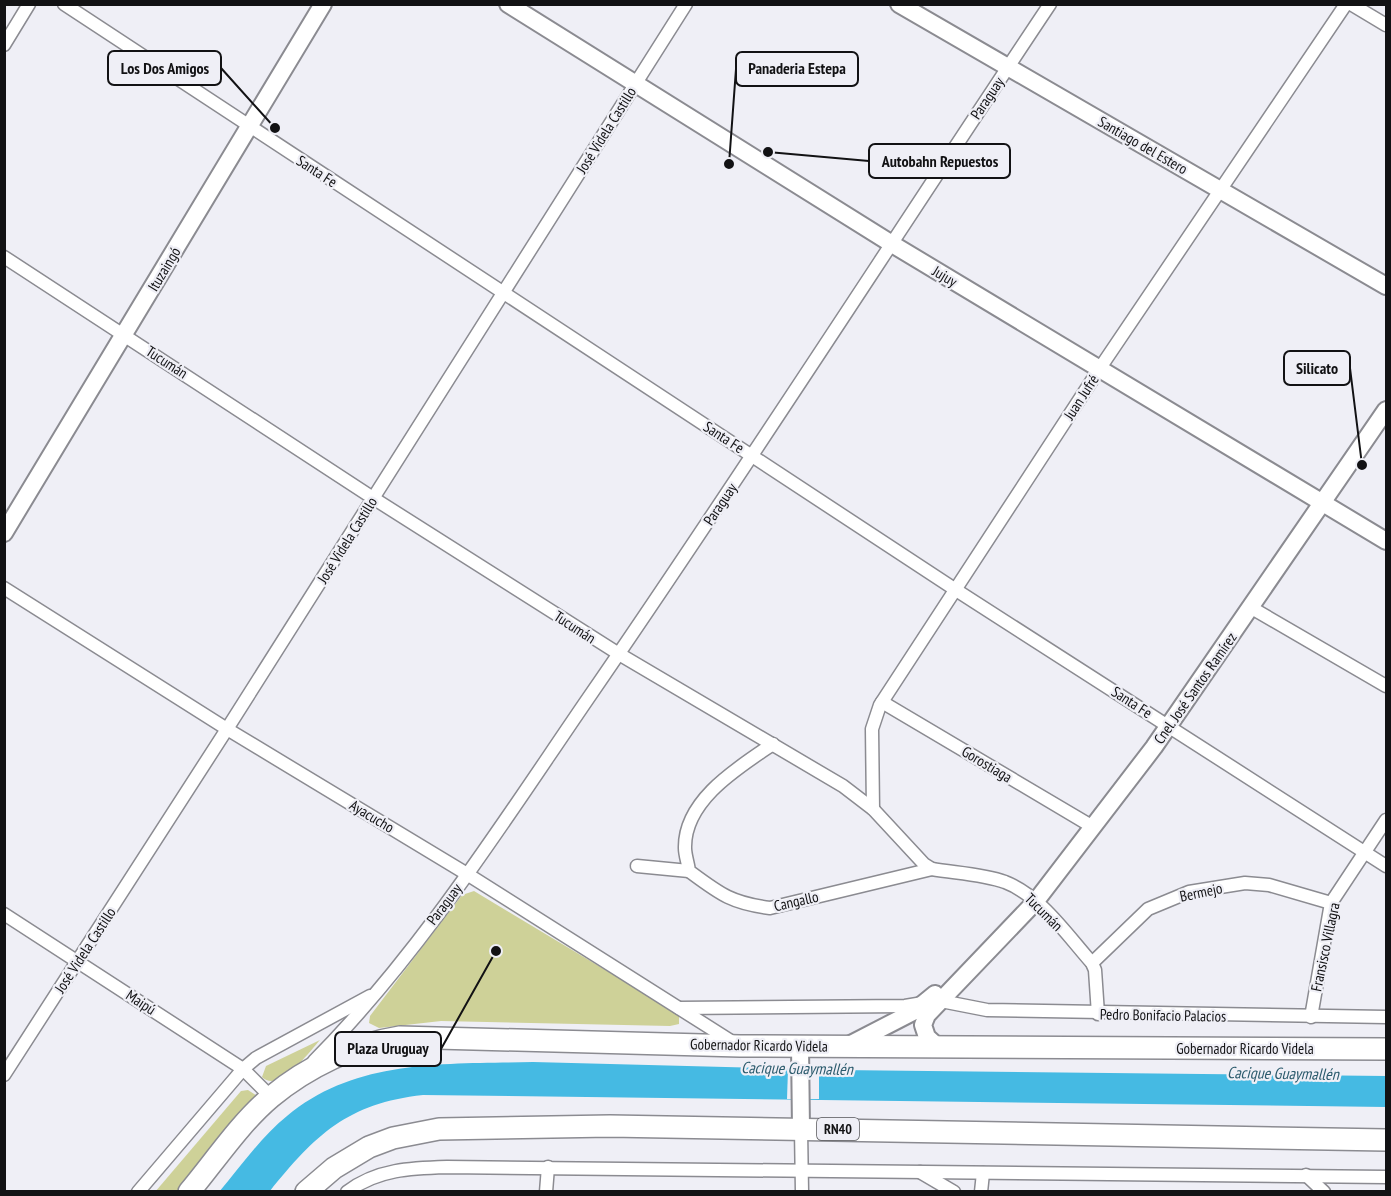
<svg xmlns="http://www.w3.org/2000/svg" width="1391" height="1196" font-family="'PT Sans Narrow',sans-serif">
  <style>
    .green { fill: #ced198 }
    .water { fill: #45bae3 }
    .pier { fill: #efeff6 }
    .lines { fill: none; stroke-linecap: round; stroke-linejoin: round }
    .street-casing { stroke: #8b8b91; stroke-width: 15 }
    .secondary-casing { stroke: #8b8b91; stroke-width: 20 }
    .highway-casing { stroke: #8b8b91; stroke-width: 24 }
    .street { stroke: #fff; stroke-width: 12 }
    .secondary { stroke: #fff; stroke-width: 16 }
    .highway { stroke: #fff; stroke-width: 21 }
    .labels { text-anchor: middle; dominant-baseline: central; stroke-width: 4.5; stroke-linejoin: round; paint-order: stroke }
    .shield { fill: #efeff6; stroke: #545458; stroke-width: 1.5 }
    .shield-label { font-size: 14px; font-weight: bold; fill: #121214 }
    .street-label { font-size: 15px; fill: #121214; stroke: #efeff6 }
    .water-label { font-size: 16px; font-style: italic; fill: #2c5b6d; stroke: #efeff6 }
    .leader { fill: none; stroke: #121214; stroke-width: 2 }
    .callout-dot { fill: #121214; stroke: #efeff6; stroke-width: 2 }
    .callout { fill: #efeff6; stroke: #121214; stroke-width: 2 }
    .callout-label { font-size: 16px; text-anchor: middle; font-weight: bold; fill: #121214 }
  </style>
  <rect width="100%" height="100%" fill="#efeff6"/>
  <g class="green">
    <path d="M474,891l193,116 12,9v8l-9,2 -229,-5 -62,7 -10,-5 1,-7 92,-121z"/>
    <path d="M320,1040c-11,12 -41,54 -58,37l4,-11z"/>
    <path d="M248,1090l9,6 -77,95 -25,1 86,-101z"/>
  </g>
  <path class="water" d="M533,1062l305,8 548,6v31l-963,-12c-75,8 -108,40 -153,96l-51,1c22,-26 42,-55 68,-76 69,-58 160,-52 246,-54z"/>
  <path class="pier" d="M788,1069l31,1v29h-32z"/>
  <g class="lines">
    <g class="street-casing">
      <g id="street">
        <path d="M64,4l892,586 430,276"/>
        <path d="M1351,4l35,21"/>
        <path d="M4,45l25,-41"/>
        <path d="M4,257l369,241 246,156 224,132 30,23 51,55 8,5c23,4 51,5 73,13 36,14 62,53 87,81l3,7 3,44"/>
        <path d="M4,588l223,141 240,145 267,169"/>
        <path d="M1250,607l136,79"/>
        <path d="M882,702l211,125"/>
        <path d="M773,744c-34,23 -89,56 -88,104 0,7 3,15 4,23 31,23 42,32 81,37l162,-39"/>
        <path d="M873,809l-1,-80 8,-24 220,-337 246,-364"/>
        <path d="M637,866l52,5"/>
        <path d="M4,914l239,155 28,28"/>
        <path d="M1092,963l56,-54 41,-17 56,-9 24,2 62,18"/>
        <path d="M941,1001l46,9 399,7"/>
        <path d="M679,1008l226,-2 18,-3"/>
        <path d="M1311,1017l20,-114 55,-83"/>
        <path d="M314,1061c106,-107 188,-237 273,-361 158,-229 308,-464 463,-696"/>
        <path d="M4,1075l223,-346 459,-725"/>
        <path d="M801,1129l1,63"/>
        <path d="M920,1172l34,20"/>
        <path d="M1306,1175l18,17"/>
        <path d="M138,1192l105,-123 13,-11 114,-62"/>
        <path d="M347,1192c30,-23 65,-24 100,-25l939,10"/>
        <path d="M546,1192l2,-25"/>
        <path d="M981,1192l2,-19"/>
      </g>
    </g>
    <g class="secondary-casing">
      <g id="secondary">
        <path d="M508,4l384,240 494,297"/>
        <path d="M899,4l487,282"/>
        <path d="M4,533l319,-529"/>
        <path d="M800,1046l1,83"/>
        <path d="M847,1046l66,-34 22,-18"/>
        <path d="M938,1047l-11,-10 -4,-12 4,-10 109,-114 118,-154 232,-337"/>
      </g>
    </g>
    <g class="highway-casing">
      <g id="highway">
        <path d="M189,1192c26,-31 51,-69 82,-95 36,-30 84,-53 129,-60l340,9 646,3"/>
        <path d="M306,1192l28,-24 35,-21 24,-9 46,-9 171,-3 776,14"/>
      </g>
    </g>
    <use href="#street" class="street"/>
    <use href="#secondary" class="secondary"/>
    <use href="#highway" class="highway"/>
  </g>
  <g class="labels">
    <rect class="shield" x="817" y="1118" width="42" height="22" rx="4.5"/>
    <g class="shield-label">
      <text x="838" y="1129">RN40</text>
    </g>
    <g class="street-label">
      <text transform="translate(987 98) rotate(-56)">Paraguay</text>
      <text transform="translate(606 130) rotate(-58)">José Videla Castillo</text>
      <text transform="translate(1143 145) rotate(30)">Santiago del Estero</text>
      <text transform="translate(317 171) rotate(33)">Santa Fe</text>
      <text transform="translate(164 269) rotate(-59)">Ituzaingó</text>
      <text transform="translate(945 276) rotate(31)">Jujuy</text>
      <text transform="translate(167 362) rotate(33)">Tucumán</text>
      <text transform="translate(1081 397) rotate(-57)">Juan Jufré</text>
      <text transform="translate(724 437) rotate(33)">Santa Fe</text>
      <text transform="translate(720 504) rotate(-56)">Paraguay</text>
      <text transform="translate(347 540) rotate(-58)">José Videla Castillo</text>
      <text transform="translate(575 627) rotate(33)">Tucumán</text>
      <text transform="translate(1195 688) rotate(-55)">Cnel. José Santos Ramírez</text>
      <text transform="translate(1132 702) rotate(33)">Santa Fe</text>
      <text transform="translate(987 764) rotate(31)">Gorostiaga</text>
      <text transform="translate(372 816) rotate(31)">Ayacucho</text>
      <text transform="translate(1201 892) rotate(-12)">Bermejo</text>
      <text transform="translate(796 901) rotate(-13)">Cangallo</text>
      <text transform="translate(444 904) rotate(-53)">Paraguay</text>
      <text transform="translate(1044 912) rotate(45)">Tucumán</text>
      <text transform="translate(1325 947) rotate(-78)">Fransisco Villagra</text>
      <text transform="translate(85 950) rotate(-57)">José Videla Castillo</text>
      <text transform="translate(141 1002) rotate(33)">Maipú</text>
      <text transform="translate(1163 1015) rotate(1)">Pedro Bonifacio Palacios</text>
      <text transform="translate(759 1045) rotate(1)">Gobernador Ricardo Videla</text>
      <text x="1245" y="1048">Gobernador Ricardo Videla</text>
    </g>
    <g class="water-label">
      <text transform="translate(797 1068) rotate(1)">Cacique Guaymallén</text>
      <text transform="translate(1283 1073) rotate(1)">Cacique Guaymallén</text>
    </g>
  </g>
  <path class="leader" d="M275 128L221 68M729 164L736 69M768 152L869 161M1362 465L1350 368M496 951L441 1049"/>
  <g class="callout-dot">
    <circle cx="275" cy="128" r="6"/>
    <circle cx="729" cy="164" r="6"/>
    <circle cx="768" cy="152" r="6"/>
    <circle cx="1362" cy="465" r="6"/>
    <circle cx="496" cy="951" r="6"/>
  </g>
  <g class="callout">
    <rect x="108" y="51" width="113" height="34" rx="6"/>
    <rect x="736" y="52" width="122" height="34" rx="6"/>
    <rect x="869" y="144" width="141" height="34" rx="6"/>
    <rect x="1284" y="351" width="66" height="34" rx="6"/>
    <rect x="335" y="1032" width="106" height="34" rx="6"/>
  </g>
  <g class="callout-label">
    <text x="165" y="74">Los Dos Amigos</text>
    <text x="797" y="74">Panaderia Estepa</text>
    <text x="940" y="167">Autobahn Repuestos</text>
    <text x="1317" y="374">Silicato</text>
    <text x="388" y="1054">Plaza Uruguay</text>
  </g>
  <rect width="1391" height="1196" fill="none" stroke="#121214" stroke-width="12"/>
</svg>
